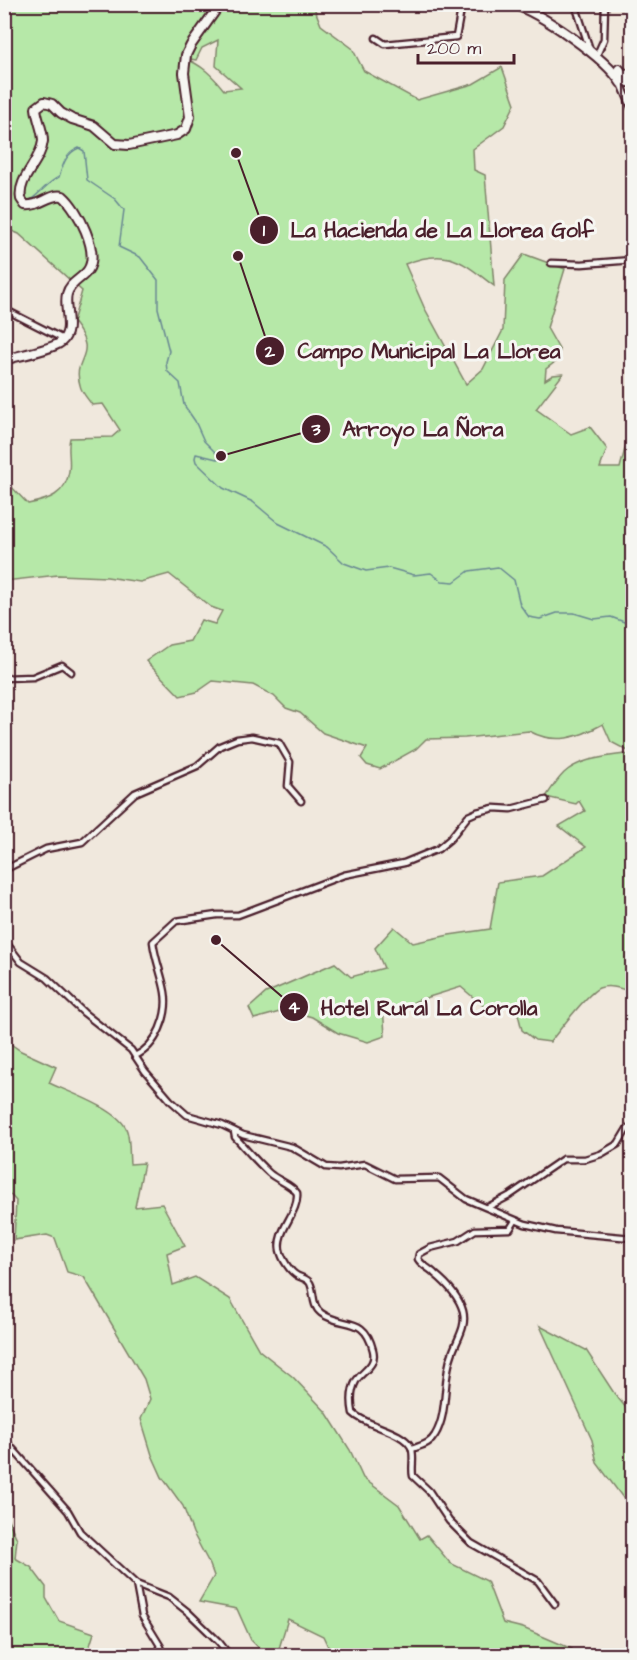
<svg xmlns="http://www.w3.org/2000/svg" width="637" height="1660" font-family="'Architects Daughter',sans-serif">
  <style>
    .green { fill: #b6e8a8; stroke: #80846a; stroke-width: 1.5; fill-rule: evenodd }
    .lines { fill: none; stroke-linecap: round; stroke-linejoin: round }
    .stream { stroke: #688792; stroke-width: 1.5 }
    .minor-casing { stroke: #4a1f2b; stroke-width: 9 }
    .highway-casing { stroke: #4a1f2b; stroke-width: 12 }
    .minor { stroke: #f6f6f2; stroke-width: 4.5 }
    .highway { stroke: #f6f6f2; stroke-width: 8 }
    .leader { fill: none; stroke: #4a1f2b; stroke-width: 2 }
    .callout-dot { fill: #4a1f2b; stroke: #f6f6f2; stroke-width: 2 }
    .mark-label { font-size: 18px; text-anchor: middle; font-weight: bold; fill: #fff }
    .callout-label { font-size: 21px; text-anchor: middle; font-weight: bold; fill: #4a1f2b; stroke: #f6f6f2; stroke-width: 6; stroke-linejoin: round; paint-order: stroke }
  </style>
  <rect width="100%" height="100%" fill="#f0e8dd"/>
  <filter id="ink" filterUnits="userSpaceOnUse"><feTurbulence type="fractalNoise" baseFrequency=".0167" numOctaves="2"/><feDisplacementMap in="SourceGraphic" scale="12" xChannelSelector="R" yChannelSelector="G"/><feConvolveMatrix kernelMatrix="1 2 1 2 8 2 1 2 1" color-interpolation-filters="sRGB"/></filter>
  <g filter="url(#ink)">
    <g class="green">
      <path d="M4,5h309l8,20 31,23 12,23 53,29 56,-16 29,-17 13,37 -11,22 -31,23 1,21 11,5 9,111c-33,-25 -46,-39 -89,-22l19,43 42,77 17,-15 20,-39 2,-50 19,-26 41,15 -18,59 13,23 -5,11 -9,7 -1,11 8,-5 10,-1 -27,35 35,25 19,-7 17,22 -7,19h20l6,-23 6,-3v311l-21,-11 -8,-18c-25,14 -48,21 -74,7l-64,7 -39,1 -10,10 -36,20 -13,-4 -6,-7 6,-10 -44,-15 -23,-20 -14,-5 -12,-12 -21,-11 -40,-4 -16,11 -17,4 -34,-35 23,-16 21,-4 11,-21 14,4 7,-13 -11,-4 -42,-33 -29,8 -33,-5 -49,-2 -53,6v-101l23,24c20,-4 38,-9 41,-33 2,-11 -2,-22 1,-33l42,-1 8,-7 -17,-26 -11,1c-4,-6 -11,-13 -12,-20 -9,-29 21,-28 -7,-63l9,-31 -63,-57 -14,-6zM218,40l-2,26 25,22 -17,2c-12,-15 -22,-25 -40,-32l12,2 6,-12z"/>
      <path d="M624,754l8,2v236c-10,-3 -22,-8 -33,-4 -12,5 -39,42 -49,54l-15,-2 -13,-10 -6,-24 -29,3 -26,-22 -45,14 -18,11 -15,-7 2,31 -17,6 -30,-9 -26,-16 -25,-7 -33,9 -5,-11 17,-15 69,-30 16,14 33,-9 -9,-20 19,-21 19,16 36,-8 41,-6 8,-47 44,-6 44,-29 -27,-21 26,-15 -6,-10 -3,3 -30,-7c5,-8 11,-17 18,-24 15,-14 40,-16 60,-19z"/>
      <path d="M5,1040l16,11 35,16 -7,16c20,9 72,27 78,48 3,10 2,22 3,33l14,-1 -9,44 27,-3 23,42 -18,7 6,32 22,-8 35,22 29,51 34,27 33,35 24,38 13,28 36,27 21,34 7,-4 23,28 37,18 16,42 20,5 49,21 -3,6h-237l-9,-19 -35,-17 -11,36h-11l-15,-15 -14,-31 -38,-7 15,-26 -4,-11 -17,-32 -10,-27 -21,-29 -10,-22 -11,-36 9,-20 -6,-20 -60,-102 -17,-5 -12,-34 -8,-3 -33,5 2,-39 -12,-13z"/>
      <path d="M540,1326l46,24 28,43 18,22v95l-35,-47 -5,-23z"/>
      <path d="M5,1513l12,26 -2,19 16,9 15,20v11l13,23 35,12 -7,22h-82z"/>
    </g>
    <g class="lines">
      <path class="stream" d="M27,202c12,-6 19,-19 32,-25 4,-12 7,-24 20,-29l5,3 3,29 28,19 9,11 -5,37 21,10 18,23v28l11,43 -3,11 1,9 13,12 4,22 11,16 9,20 17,17 -4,1 -21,-5 -1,4 1,4 27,26 30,14 25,21 49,24 17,16 22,8 23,-3 25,7 17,-2 11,8 12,1 15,-11 29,-4 16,13 6,25 9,12 11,2 17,-6h17l20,6 17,-2 21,8"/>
      <g class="minor-casing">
        <g id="minor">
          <path d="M575,4l15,46"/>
          <path d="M376,38l9,6 71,-7 6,-33"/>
          <path d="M596,57l8,-18 1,-35"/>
          <path d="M621,83l11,26"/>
          <path d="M551,263l31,1 50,-4"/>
          <path d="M4,309l59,30"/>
          <path d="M4,678l29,-1 29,-12 9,7"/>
          <path d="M4,870l42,-21 36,-7 53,-49 62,-27 23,-20 17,-7 15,-2 27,6 11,19 -2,24 13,15"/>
          <path d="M4,940l17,22 26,16 37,35 47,37 14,21 25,29 17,15 35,10 21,10 49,12 34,20 13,1 26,-4 30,15 44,-1 27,21 59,25 31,7 76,7"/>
          <path d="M632,996v5"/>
          <path d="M135,1056c22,-10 34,-41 30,-64 -3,-17 -10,-33 -12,-50l23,-21 41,-6h21l106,-40 60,-12 34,-14 12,-10 18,-23 9,-4 17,-4 17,1 35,-9"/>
          <path d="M234,1131l1,6c11,12 22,25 34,36 9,8 22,11 28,20 2,20 -21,37 -17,57 2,9 10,22 18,26 4,2 9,2 12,7 5,10 1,22 11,30 22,16 43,1 52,37 4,16 -10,20 -17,31 -5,9 -5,22 -3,32 14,14 49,17 58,34 4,8 0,20 2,29l16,15 20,30 22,22 67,38 17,23"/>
          <path d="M488,1207l21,-11 54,-37h22l16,-5 17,-10 9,-15 5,-4"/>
          <path d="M4,1439l64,72 12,21 56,52 33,13 19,15 31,30 11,14"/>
          <path d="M412,1449c10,-4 18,-5 23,-14 14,-23 7,-56 17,-81 5,-15 15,-27 11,-43 -4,-14 -17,-28 -28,-37 -5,-6 -13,-8 -17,-15l1,-5 11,-6 28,-7 17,-11 35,-1 5,-8"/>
          <path d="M136,1584l6,32 19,31 2,9"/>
        </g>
      </g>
      <g class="highway-casing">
        <g id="highway">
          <path d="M512,4c28,8 95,55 109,79l4,-7 7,-4"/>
          <path d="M619,69l10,13 3,-4"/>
          <path d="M4,360c13,-4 49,-11 57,-18 14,-12 2,-33 6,-48 3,-12 15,-15 21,-24 12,-18 -10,-61 -25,-74 -14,-3 -23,11 -38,9l-4,-6c-4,-21 20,-37 22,-58 0,-11 -6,-22 -7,-33l8,-6 8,2 9,9 11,6 22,7 21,18 14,1 48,-10 9,-6 4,-12 -6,-44 2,-18 5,-10 29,-41"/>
        </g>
      </g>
      <use href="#minor" class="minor"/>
      <use href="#highway" class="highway"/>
    </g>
  </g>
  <path class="leader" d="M236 153L264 230M238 256L270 351M221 456L316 429M216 940L294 1007"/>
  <g class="callout-dot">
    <circle cx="236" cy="153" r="6"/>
    <circle cx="238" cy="256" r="6"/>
    <circle cx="221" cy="456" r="6"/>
    <circle cx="216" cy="940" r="6"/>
    <circle cx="264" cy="230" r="15"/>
    <circle cx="270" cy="351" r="15"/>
    <circle cx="316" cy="429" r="15"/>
    <circle cx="294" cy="1007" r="15"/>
  </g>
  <g class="mark-label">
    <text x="264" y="236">1</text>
    <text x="270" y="357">2</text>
    <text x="316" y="435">3</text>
    <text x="294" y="1013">4</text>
  </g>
  <g class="callout-label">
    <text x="442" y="237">La Hacienda de La Llorea Golf</text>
    <text x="429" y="358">Campo Municipal La Llorea</text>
    <text x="423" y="436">Arroyo La Ñora</text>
    <text x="429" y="1015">Hotel Rural La Corolla</text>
  </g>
  <rect width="637" height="1660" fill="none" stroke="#f6f6f2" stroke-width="24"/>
  <rect x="12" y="12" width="613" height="1636" fill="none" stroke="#4a1f2b" stroke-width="2" filter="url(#ink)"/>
  <path d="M418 54v9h96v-9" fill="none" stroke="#4a1f2b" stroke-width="3"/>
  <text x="427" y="54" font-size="18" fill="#4a1f2b" stroke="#f6f6f2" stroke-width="4.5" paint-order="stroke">200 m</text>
</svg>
